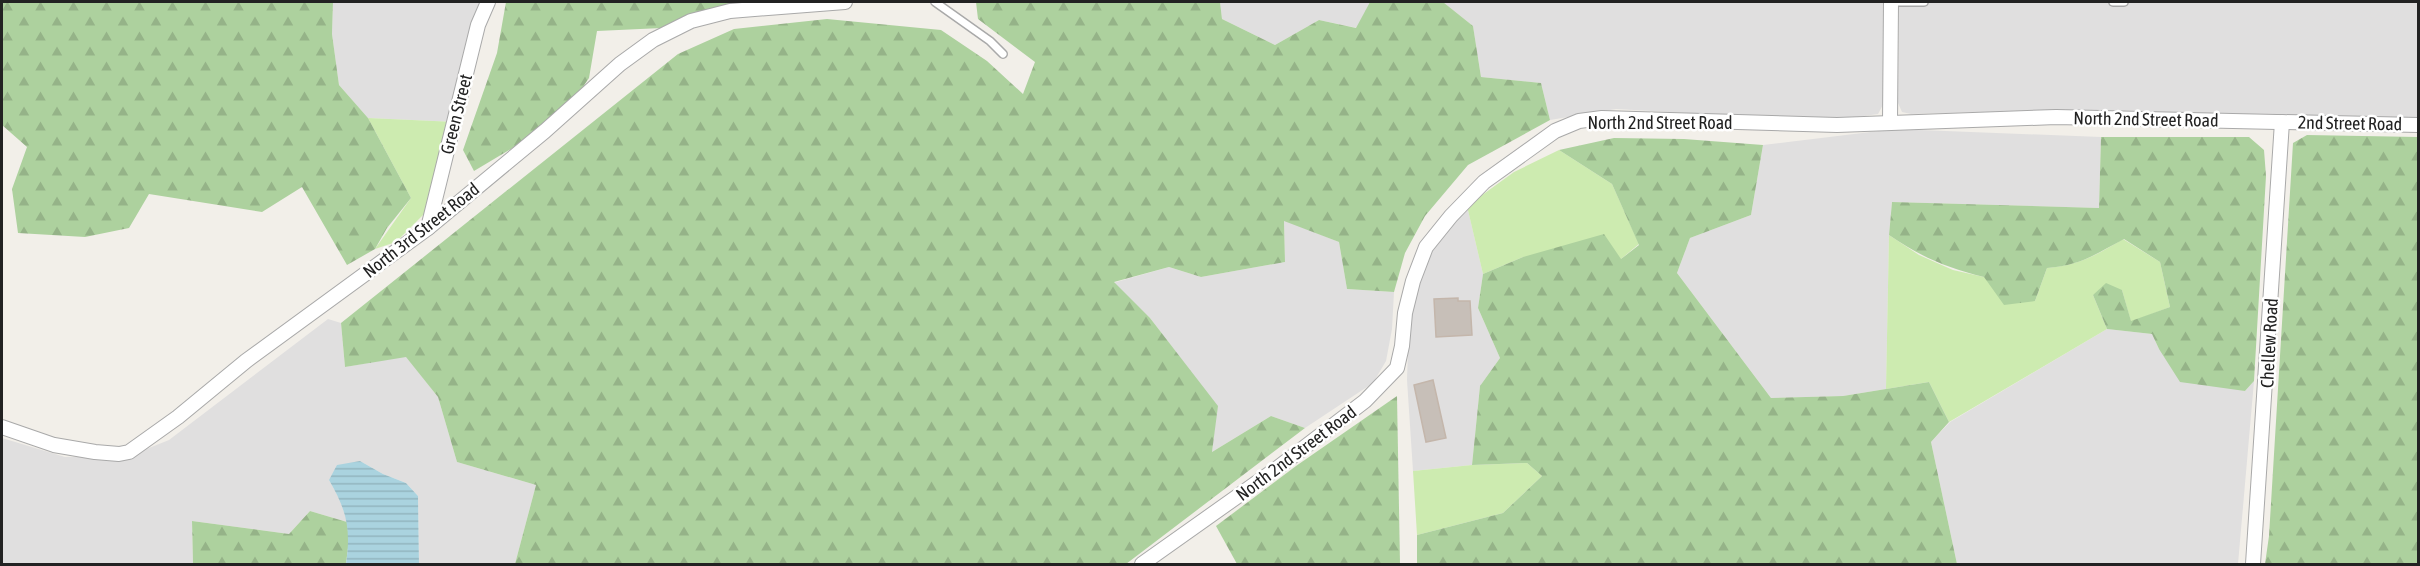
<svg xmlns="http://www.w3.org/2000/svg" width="2420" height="566" font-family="'Asap Condensed',sans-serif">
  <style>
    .residential { fill: #e0dfdf }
    .grass { fill: #cdebb0 }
    .forest { fill: url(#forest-firs) }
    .water { fill: url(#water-rules) }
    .building { fill: #c7bfb8; stroke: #c4b6ab; stroke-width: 1.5 }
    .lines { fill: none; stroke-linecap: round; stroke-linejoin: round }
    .service-casing { stroke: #a9a9a9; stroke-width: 10 }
    .minor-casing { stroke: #a9a9a9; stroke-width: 16 }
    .service { stroke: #fff; stroke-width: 7 }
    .minor { stroke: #fff; stroke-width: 14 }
    .labels { text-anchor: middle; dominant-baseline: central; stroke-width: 5; stroke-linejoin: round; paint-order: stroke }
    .street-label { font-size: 18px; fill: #222; stroke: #fff }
  </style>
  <defs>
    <pattern id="forest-firs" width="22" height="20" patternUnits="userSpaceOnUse" patternTransform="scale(1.5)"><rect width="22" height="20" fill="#add19e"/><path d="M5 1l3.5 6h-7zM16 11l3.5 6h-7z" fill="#95b388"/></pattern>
    <pattern id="water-rules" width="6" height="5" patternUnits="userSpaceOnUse" patternTransform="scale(1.5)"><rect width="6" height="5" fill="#aad3df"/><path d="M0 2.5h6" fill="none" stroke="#92b5bf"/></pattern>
  </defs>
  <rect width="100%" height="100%" fill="#f2efe9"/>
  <g class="residential">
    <path d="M333,2h156l-5,30 -28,90 -88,-4 -29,-33 -7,-51z"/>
    <path d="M1220,2h150l-13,26 -38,-8 -44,25 -53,-26z"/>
    <path d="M1443,2h444l-2,99 -7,13 -48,7 -214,-12 -66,11 -9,-37 -60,-6 -8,-51z"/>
    <path d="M1899,2h519v116l-356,-8 -151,4 -9,-2 -4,-9z"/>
    <path d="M1895,129l206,8 -2,71 -207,-6 -3,33 -3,154 -43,7 -72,2 -94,-125 13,-35 61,-23 12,-70z"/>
    <path d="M1467,206l16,68 -5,34 22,50 -20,28 -8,79 -59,6 -6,-91 2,-61 16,-59z"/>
    <path d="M1284,220l55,22 8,47 47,3 -2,37 -6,32 -13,22 -68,45 -34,-12 -59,36 5,-46 -67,-88 -37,-35 56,-16 32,10 84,-15z"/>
    <path d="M328,319l13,4 4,44 61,-11 32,41 19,65 79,23 -21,79h-96l-1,-68 -12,-13 -23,-9 -23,-13 -31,19 12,22 6,20 -37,-11 -21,23 -97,-13 1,43h-191v-126l63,19 64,-1 40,-16z"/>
    <path d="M2107,329l45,5 7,15 86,42 9,-10 -16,183h-281l-26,-122 19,-20z"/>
  </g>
  <g class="grass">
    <path d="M368,118l88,4 -25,85 -35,35 -21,7 36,-51z"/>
    <path d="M1559,150l53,34 27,60 -18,15 -98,-2 -40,17 -16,-68 47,-34z"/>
    <path d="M1889,235l30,20 34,15 31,7 51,24 12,-33c30,-2 52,-14 76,-29l37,23 10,45 -39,15 -9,-32 -29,5 14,34 -158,93 -20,-40 -43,7z"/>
    <path d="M1527,463l15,13 -39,37 -86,22 -4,-64 59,-6z"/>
  </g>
  <g class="forest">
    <path d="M2,2h331l-1,32 7,51 29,33 43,80 -24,30 -12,21 -28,16 -45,-78 -40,25 -113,-18 -20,34 -44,9 -67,-4 -6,-44 15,-42 -25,-22z"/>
    <path d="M506,2h264l-72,10 -36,16 -65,3 -8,47 -28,41 -87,52 -11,-21 34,-97z"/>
    <path d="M976,2h244l2,17 53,26 44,-25 37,8 14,-26h73l30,24 8,51 60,6 9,37 -82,45 -43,51 -20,37 -11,39 -47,-3 -8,-47 -55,-21 1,41 -84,15 -32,-10 -55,15 36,36 68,88 -6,46 59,-36 34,12 -179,136h-611l21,-79 -79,-23 -19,-65 -32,-40 -61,10 -4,-44 337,-269 56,-25 93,-10 114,11 46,31 36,33 12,-32 -57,-43z"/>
    <path d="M2307,135l111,2v427h-153l4,-28 24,-393z"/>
    <path d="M2101,137h148l15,13 2,26 -12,205 -9,10 -65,-9 -21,-33 -7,-15 -45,-5 -14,-34 13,-12 16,7 9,31 39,-14 -10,-45 -36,-23c-28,15 -45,27 -77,29l-12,33 -31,4 -20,-28c-37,-9 -63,-20 -95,-42l3,-33 207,6z"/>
    <path d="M1614,138l70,1 79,6 -12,70 -61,23 -13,35 94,125 72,-2 86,-14 20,40 -18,20 26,122h-540v-29l86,-22 39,-37 -15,-13 -55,2 8,-79 20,-28 -22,-50 5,-34 40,-17 81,-23 17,25 18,-14 -27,-61 -53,-34z"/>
    <path d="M1397,396l3,168h-163l-21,-38 80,-60z"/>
    <path d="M310,511l37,11 2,18 -3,24h-153l-1,-43 97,13z"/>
  </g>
  <path class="water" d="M360,461l23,13 23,9 12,13 1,68h-73c5,-35 1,-53 -17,-84l8,-15z"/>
  <g class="building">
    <path d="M1458,298v3h12l2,34 -36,2 -2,-38z"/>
    <path d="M1433,380l13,58 -20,4 -12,-57z"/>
  </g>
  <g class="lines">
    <g class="service-casing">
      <g id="service">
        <path d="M935,2l55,39 13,13"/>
        <path d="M1891,2h33"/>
        <path d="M2113,2h11"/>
      </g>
    </g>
    <g class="minor-casing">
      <g id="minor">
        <path d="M1890,121l1,-119"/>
        <path d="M428,228l50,-203 10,-23"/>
        <path d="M2,427l52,18 41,7 24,2 10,-2 49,-35 68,-56 182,-133 117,-97 75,-67 33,-24 38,-19 39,-10 115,-9"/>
        <path d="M1142,564l134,-95 89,-68 32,-33 5,-22 3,-33 8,-32 13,-34 25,-31 33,-34 71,-51 24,-10 23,-3 235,7 219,-8 362,8"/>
        <path d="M2253,564l29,-442"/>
      </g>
    </g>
    <use href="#service" class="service"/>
    <use href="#minor" class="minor"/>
  </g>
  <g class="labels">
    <g class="street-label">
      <text transform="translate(456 114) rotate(-76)">Green Street</text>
      <text transform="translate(2146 119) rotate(1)">North 2nd Street Road</text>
      <text x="1660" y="122">North 2nd Street Road</text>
      <text transform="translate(2350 123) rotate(1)">2nd Street Road</text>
      <text transform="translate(421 230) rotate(-38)">North 3rd Street Road</text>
      <text transform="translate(2269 343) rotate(-87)">Chellew Road</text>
      <text transform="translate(1296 453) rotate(-37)">North 2nd Street Road</text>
    </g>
  </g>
  <rect width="2420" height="566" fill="none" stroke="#222222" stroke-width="6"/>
</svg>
